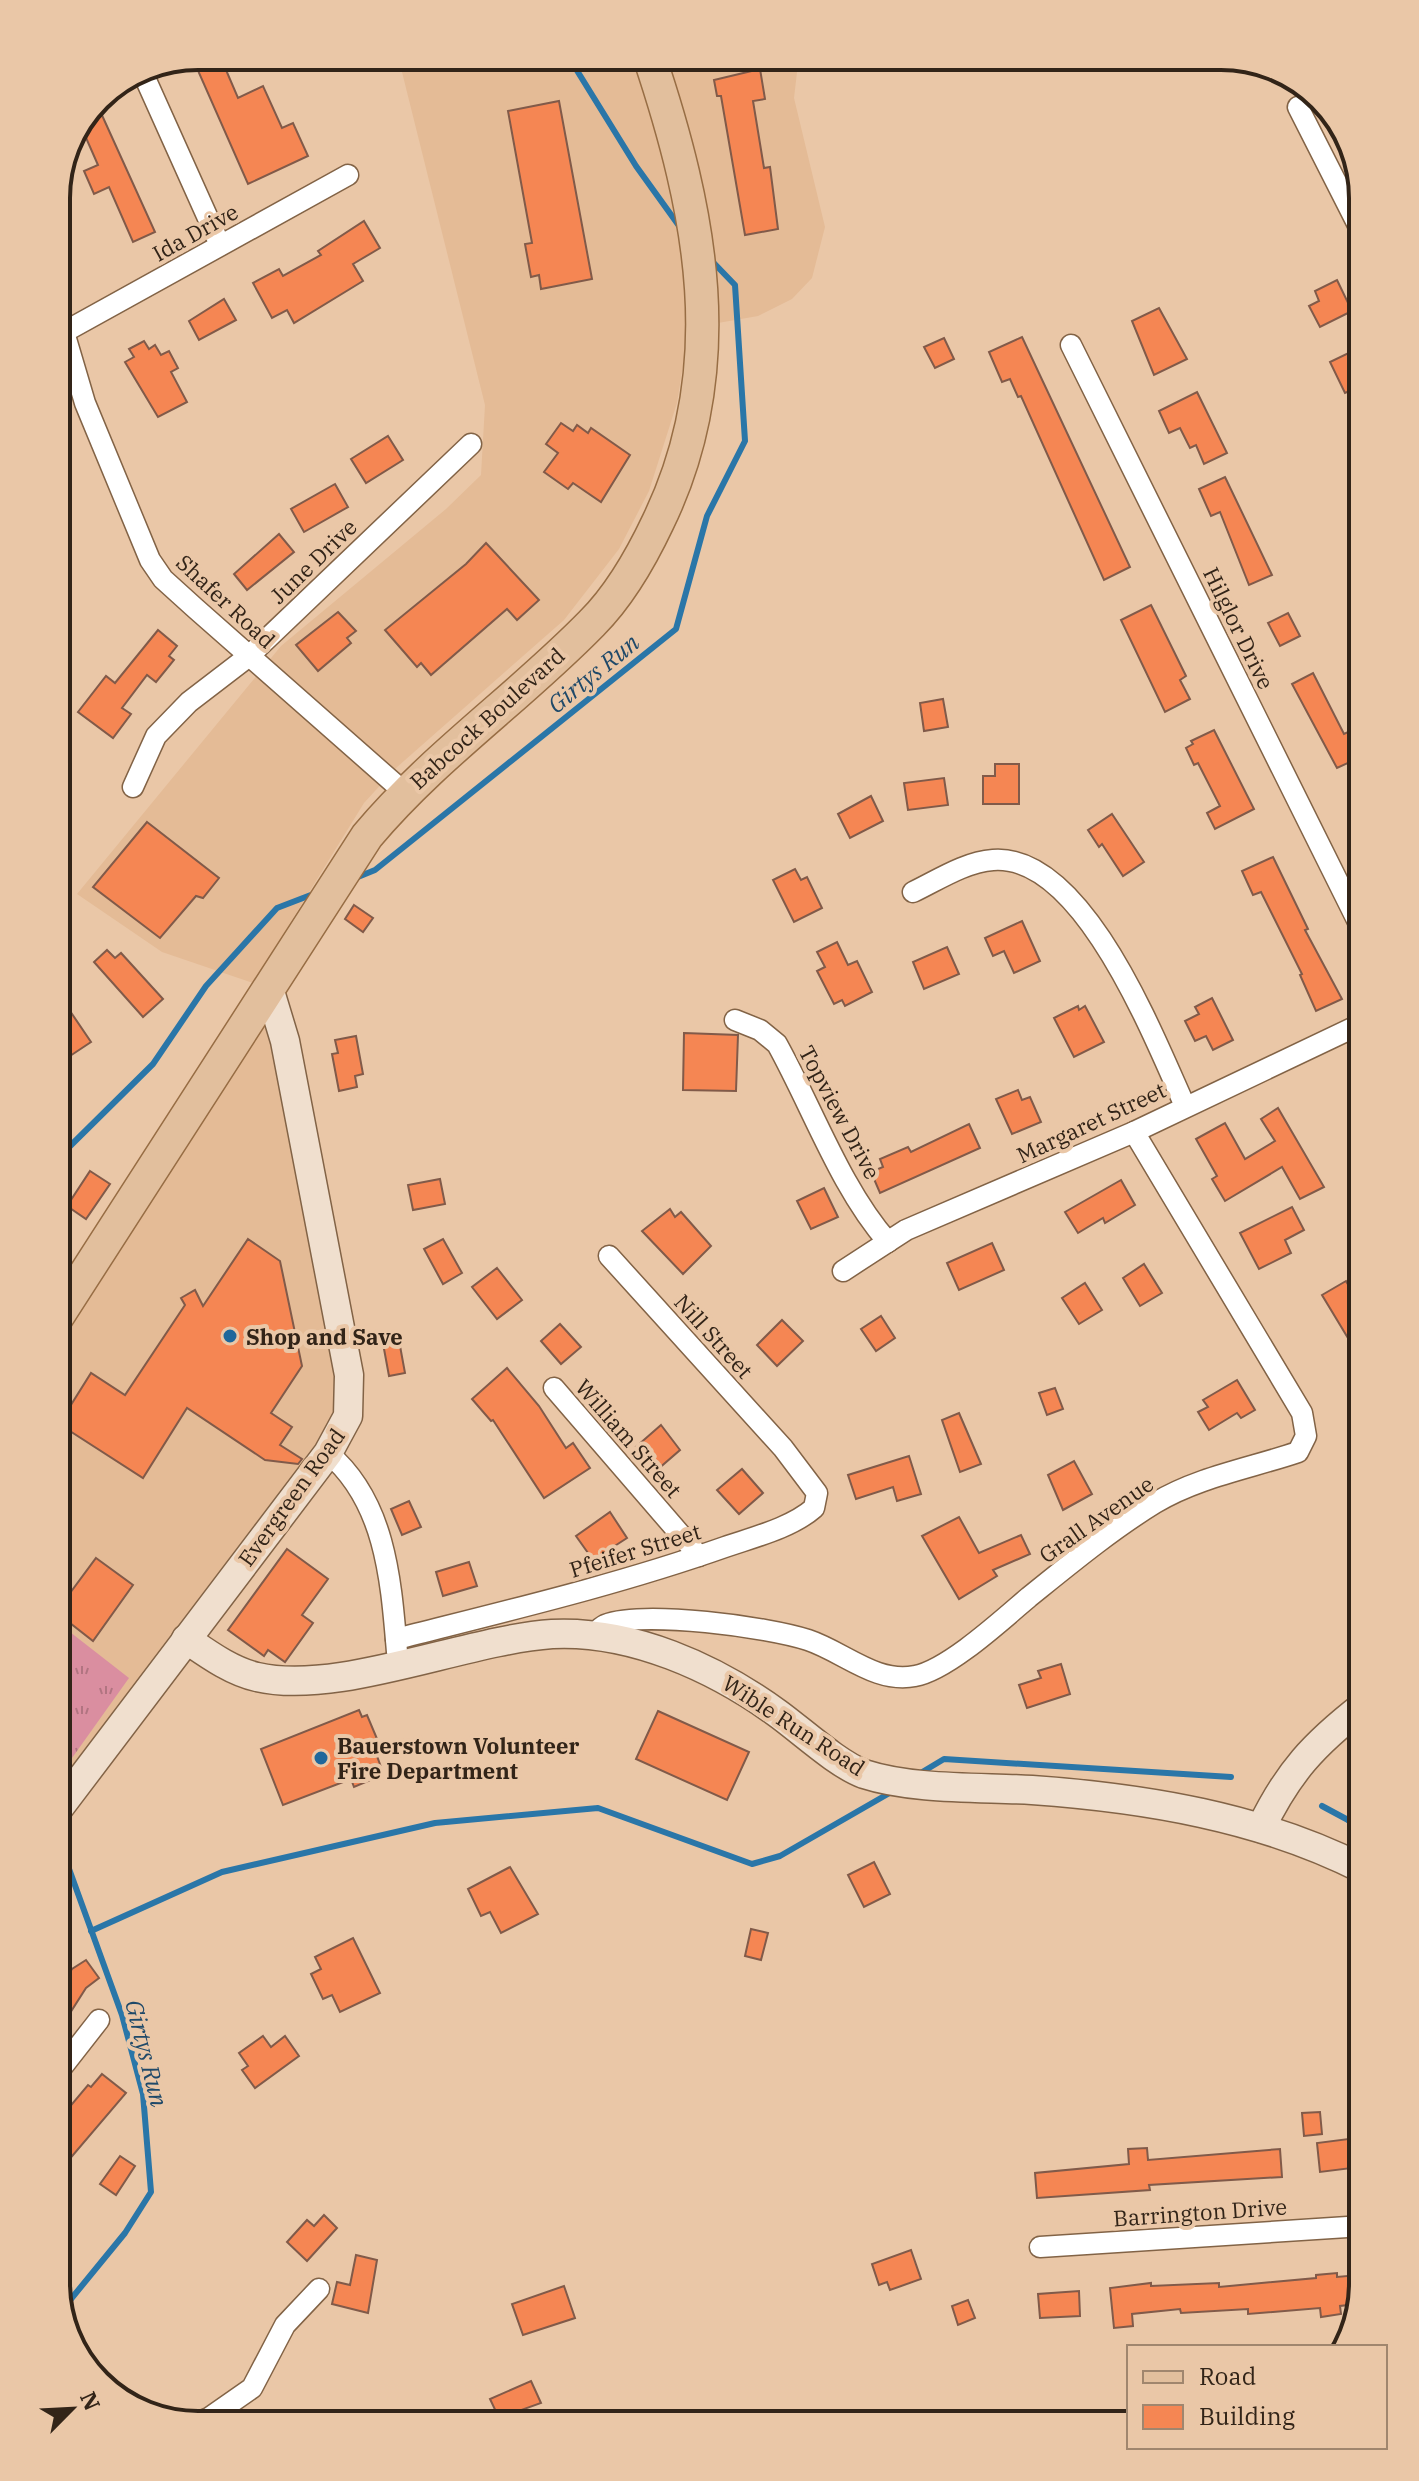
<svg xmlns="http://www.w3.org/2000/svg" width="1419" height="2481" font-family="'IBM Plex Serif',serif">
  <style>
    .built { fill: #e4bb96 }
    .grass { fill: url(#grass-tufts) }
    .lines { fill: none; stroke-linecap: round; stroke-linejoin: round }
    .stream { stroke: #2a76a8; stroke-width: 6 }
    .building { fill: #f58653; stroke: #815a49; stroke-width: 2 }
    .street-casing { stroke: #826346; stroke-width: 23 }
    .secondary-casing { stroke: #826346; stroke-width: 31 }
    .primary-casing { stroke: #976d44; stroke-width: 35 }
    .street { stroke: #fff; stroke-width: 20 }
    .secondary { stroke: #f0dfce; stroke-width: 28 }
    .primary { stroke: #e2bf9d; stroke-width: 32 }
    .poi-dot { fill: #1e679b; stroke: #eac7a7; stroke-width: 3 }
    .labels { text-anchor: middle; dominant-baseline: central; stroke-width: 8; stroke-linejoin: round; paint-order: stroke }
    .street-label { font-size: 22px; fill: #322418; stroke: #eac7a7 }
    .poi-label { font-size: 22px; font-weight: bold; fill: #322418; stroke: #eac7a7; text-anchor: start }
    .water-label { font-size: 24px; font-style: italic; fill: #1f4969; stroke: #eac7a7 }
    .rim { fill: none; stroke: #322418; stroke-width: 4 }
  </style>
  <defs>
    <pattern id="grass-tufts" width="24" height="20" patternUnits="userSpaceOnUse" patternTransform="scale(2)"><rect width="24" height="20" fill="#da8ea0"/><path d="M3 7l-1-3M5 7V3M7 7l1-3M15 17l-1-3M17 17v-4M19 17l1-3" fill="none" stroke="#b17481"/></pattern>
  </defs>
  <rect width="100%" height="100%" fill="#eac7a7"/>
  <g class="built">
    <path d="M398,56h405l-5,8 -4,34 31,129 -13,51 -20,21 -34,17 -69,12 -12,75 -28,88 -30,58 -55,71 -168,148 -32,35 -111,180 -91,-31 -85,-58 204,-248 165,-137 35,-34 4,-70z"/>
    <path d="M269,988l82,411 -295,413v-493z"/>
  </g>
  <path class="grass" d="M61,1625l68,53 -57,80 -16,-38v-89z"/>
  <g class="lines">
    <g class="stream">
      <path d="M568,56l68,110 46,64"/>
      <path d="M353,879l22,-9 301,-241 31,-113 38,-75 -10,-156 -26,-27"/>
      <path d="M56,1160l97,-96 53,-78 71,-78 39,-15"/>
      <path d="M919,1774l25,-15 287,18"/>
      <path d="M1322,1806l41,22"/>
      <path d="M1348,1820l15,-15"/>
      <path d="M56,1833l66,182 21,79 8,98 -26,41 -63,77"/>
      <path d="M91,1931l131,-59 213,-49 163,-15 154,56 28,-8 113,-65"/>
    </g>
  </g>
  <g class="building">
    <path d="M220,56l18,42 25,-12 19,42 11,-5 15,33 -60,28 -56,-127z"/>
    <path d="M760,69l5,30 -12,2 11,67 6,-1 8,62 -33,6 -24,-139h-4l-3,-16z"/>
    <path d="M559,101l33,178 -51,10 -2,-14 -8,2 -6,-33 7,-1 -24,-132z"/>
    <path d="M96,102l59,130 -22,10 -24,-55 -15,7 -10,-23 14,-6 -15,-34z"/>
    <path d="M364,221l16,27 -27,16 10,17 -69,42 -7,-13 -15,8 -19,-35 26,-14 4,7 38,-21 -3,-4z"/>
    <path d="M1337,280l15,31 -32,16 -11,-21 10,-5 -4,-10z"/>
    <path d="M224,299l12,21 -37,20 -10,-19z"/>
    <path d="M1159,308l28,51 -33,16 -22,-54z"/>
    <path d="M1022,337l108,230 -26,13 -83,-184 -3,1 -8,-18 -8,3 -13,-30z"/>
    <path d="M944,338l10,21 -19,9 -11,-21z"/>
    <path d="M144,341l5,8 6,-4 6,10 8,-4 9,17 -7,4 16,30 -29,15 -33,-55 9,-5 -5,-8z"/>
    <path d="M1363,346v39l-18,8 -15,-31z"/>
    <path d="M1197,392l30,61 -23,11 -8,-19 -6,3 -10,-20 -11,5 -10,-22z"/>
    <path d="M561,423l12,8 4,-6 11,8 3,-5 39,27 -29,47 -28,-19 -5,6 -24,-17 14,-19 -12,-9z"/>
    <path d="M388,436l15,24 -37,23 -15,-24z"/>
    <path d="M1225,477l47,98 -23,10 -29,-73 -9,4 -12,-27z"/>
    <path d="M335,484l13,23 -44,25 -13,-23z"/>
    <path d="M279,534l15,18 -47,38 -13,-16z"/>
    <path d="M486,543l53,57 -22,20 -10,-11 -76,66 -10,-12 -4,4 -32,-37 81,-66z"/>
    <path d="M1151,605l35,71 -6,4 10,19 -25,13 -44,-92z"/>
    <path d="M338,612l18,19 -9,7 4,5 -33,28 -22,-26z"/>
    <path d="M1288,613l12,23 -20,10 -12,-23z"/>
    <path d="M158,630l19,16 -8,10 5,4 -18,22 -9,-7 -25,33 9,6 -18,24 -35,-26 28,-36 9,7z"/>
    <path d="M1313,673l31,61 19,-9v31l-26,12 -45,-84z"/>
    <path d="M943,699l5,28 -24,4 -4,-28z"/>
    <path d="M1214,730l40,79 -39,20 -8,-16 13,-7 -22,-43 -4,2 -8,-17 7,-4 -2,-3z"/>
    <path d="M995,764h24v40h-36v-28h12z"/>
    <path d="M944,778l4,27 -40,5 -4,-27z"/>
    <path d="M871,796l12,25 -33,17 -12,-24z"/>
    <path d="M1112,814l32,48 -21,14 -21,-32 -3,3 -11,-17z"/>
    <path d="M147,822l72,56 -16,20 -7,-2 -36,42 -67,-51z"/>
    <path d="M1273,857l35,72 -3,1 37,69 -26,12 -16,-36 2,-1 -41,-82 -8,3 -11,-24z"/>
    <path d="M795,869l6,11 6,-3 15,31 -28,14 -21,-42z"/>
    <path d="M354,905l19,13 -10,14 -18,-13z"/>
    <path d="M1022,921l18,40 -26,12 -10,-22 -11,5 -8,-18z"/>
    <path d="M837,942l11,23 9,-4 15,31 -27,14 -3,-6 -8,4 -17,-33 8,-4 -8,-15z"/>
    <path d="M947,947l12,27 -35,15 -11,-27z"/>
    <path d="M107,950l8,8 6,-5 42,46 -20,18 -49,-55z"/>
    <path d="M1212,998l21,42 -20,10 -7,-14 -11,5 -10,-20 14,-7 -4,-7z"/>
    <path d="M1078,1006l1,4 6,-4 19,36 -30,15 -20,-39z"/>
    <path d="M68,1008l23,34 -24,16 -11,-15v-27z"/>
    <path d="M684,1033l54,2 -2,56 -53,-1z"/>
    <path d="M356,1036l7,38 -8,2 2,11 -18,4 -7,-37 6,-1 -3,-13z"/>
    <path d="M1018,1090l4,10 8,-3 11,25 -29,12 -16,-35z"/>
    <path d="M1278,1108l46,79 -24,12 -18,-32 -57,34 -13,-22 5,-3 -21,-37 29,-16 20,36 30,-18 -14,-22z"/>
    <path d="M969,1124l11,24 -100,45 -9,-21 12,-5 -3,-8 28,-12 3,5z"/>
    <path d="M90,1171l20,13 -24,35 -19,-13z"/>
    <path d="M440,1179l5,25 -32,6 -5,-25z"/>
    <path d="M1121,1180l14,25 -30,18 -2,-5 -25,15 -13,-21z"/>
    <path d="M824,1188l14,29 -27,12 -14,-28z"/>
    <path d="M1292,1207l12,23 -19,10 6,13 -32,16 -19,-36z"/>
    <path d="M670,1209l5,8 6,-5 30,34 -28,28 -41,-43z"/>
    <path d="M248,1239l32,22 22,105 -31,47 21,14 -12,18 22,14 -4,5 -33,-4 -78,-52 -44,70 -84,-54 32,-51 34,22 60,-90 -4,-7 14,-8 8,16z"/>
    <path d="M443,1239l19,34 -19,11 -19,-35z"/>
    <path d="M992,1243l12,27 -45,20 -12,-27z"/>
    <path d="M1144,1264l18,29 -22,13 -17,-28z"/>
    <path d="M497,1268l25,32 -25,19 -25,-32z"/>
    <path d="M1346,1281l17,30v52l-41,-68z"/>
    <path d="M1085,1283l17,27 -23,14 -17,-26z"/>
    <path d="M881,1316l14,22 -19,13 -15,-22z"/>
    <path d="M782,1320l21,21 -26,25 -20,-21z"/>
    <path d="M560,1324l21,23 -20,17 -20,-23z"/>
    <path d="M398,1335l7,38 -16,3 -7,-38z"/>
    <path d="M507,1368l32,38 27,42 7,-5 17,25 -46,30 -51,-78 -2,1 -19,-22z"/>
    <path d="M1237,1380l18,30 -14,8 -4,-5 -28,17 -11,-18 10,-5 -5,-7z"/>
    <path d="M1055,1388l8,21 -16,6 -8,-22z"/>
    <path d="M959,1413l22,51 -21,8 -18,-52z"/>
    <path d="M661,1425l19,25 -30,26 -20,-24z"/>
    <path d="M909,1456l12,38 -24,7 -4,-14 -37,12 -8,-24z"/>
    <path d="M1074,1461l18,33 -29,16 -15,-35z"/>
    <path d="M742,1469l21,24 -24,21 -22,-24z"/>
    <path d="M409,1501l12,26 -19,8 -11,-26z"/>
    <path d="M610,1512l17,26 -34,22 -17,-24z"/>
    <path d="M959,1517l20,36 42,-18 9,19 -37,16 4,6 -38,23 -37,-63z"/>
    <path d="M287,1549l41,30 -26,36 11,8 -28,39 -17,-12 -4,6 -36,-26z"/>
    <path d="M96,1558l37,27 -40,56 -37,-29z"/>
    <path d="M469,1562l8,24 -34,10 -7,-24z"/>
    <path d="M1061,1664l9,30 -43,14 -8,-23 22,-7 -3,-7z"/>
    <path d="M359,1710l3,7 5,-2 13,31 -6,2 7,19 -11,5 3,7 -19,8 -3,-8 -68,26 -22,-56z"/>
    <path d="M658,1711l91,41 -22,48 -91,-41z"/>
    <path d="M874,1862l16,32 -26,13 -16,-32z"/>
    <path d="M510,1867l28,47 -37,19 -11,-21 -9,4 -13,-27z"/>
    <path d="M751,1929l17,4 -7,27 -16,-4z"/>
    <path d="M353,1938l27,55 -40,19 -8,-17 -9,4 -12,-25 10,-5 -6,-12z"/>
    <path d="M86,1960l13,18 -13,10 -16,25 -14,-9v-10l16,-25z"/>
    <path d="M263,2036l8,11 14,-11 14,20 -44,32 -13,-18 6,-4 -9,-13z"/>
    <path d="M102,2074l24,19 -70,82v-52l32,-38 3,2z"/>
    <path d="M1320,2112l2,22 -18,2 -2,-23z"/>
    <path d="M1356,2138l4,29 -40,5 -3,-29z"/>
    <path d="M1147,2148l1,12 132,-11 2,28 -133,8 1,5 -113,8 -2,-25 94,-9 -1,-15z"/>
    <path d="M120,2156l15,10 -19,29 -16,-11z"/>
    <path d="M324,2215l13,13 -30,33 -20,-19 20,-22 7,6z"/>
    <path d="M911,2250l10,29 -31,11 -3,-8 -8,3 -7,-21z"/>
    <path d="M356,2255l21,5 -9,53 -36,-9 5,-22 13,3z"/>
    <path d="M1337,2273v4l21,-2 2,18 -3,11 -17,2 1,8 -20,3 -1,-9 -72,6v-5l-67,4 -1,-4 -48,5 1,12 -19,2 -4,-40 41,-5v3l68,-3v4l97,-9v-3z"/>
    <path d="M564,2286l11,32 -52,17 -11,-31z"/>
    <path d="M1079,2291l1,25 -40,2 -2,-24z"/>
    <path d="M968,2300l7,18 -17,7 -6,-19z"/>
    <path d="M531,2381l10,22 -42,15 -9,-19z"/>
  </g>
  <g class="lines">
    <g class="street-casing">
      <g id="street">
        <path d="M921,56l60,3 29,-3"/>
        <path d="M141,69l79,176"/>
        <path d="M1298,107l65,128"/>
        <path d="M56,305l29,98 65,157 13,19 32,29 209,184"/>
        <path d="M66,331l282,-156"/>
        <path d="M1071,345l292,587"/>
        <path d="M133,787l23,-51 33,-34 60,-46 222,-212"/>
        <path d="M913,892c25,-12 52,-30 80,-32 90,-7 161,178 192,246"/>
        <path d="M735,1020l25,10 17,14c35,63 64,145 111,198"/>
        <path d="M843,1271l63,-41 228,-98 229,-109"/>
        <path d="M554,1388l145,168"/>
        <path d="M328,1453c58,49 63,128 69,199"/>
        <path d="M591,1637c5,-4 8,-9 14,-12 38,-15 164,2 203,15 36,12 68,44 107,36 33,-6 88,-57 114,-79 41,-33 82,-67 126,-94 43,-26 96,-35 143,-51l8,-16 -4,-23 -168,-281"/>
        <path d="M396,1639c110,-28 221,-54 329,-92 29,-10 66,-19 89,-39l3,-15 -34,-45 -174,-192"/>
        <path d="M56,2075l43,-55"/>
        <path d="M1040,2247l323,-21"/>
        <path d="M192,2425l17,-7 43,-30 33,-63 34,-36"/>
      </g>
    </g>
    <g class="secondary-casing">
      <g id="secondary">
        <path d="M186,1639c22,15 45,32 71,38 81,19 208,-37 295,-43 80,-4 163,34 225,79 25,18 60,51 87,61 49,16 117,13 168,16 113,8 229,27 331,79"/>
        <path d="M56,1812l272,-359 20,-37 1,-41 -64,-334 -16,-53"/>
        <path d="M1261,1828c27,-56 53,-84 102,-122"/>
      </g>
    </g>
    <g class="primary-casing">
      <path id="primary" d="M56,1319l311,-483c67,-80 152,-138 225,-213 28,-28 49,-65 66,-101 75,-154 43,-311 -9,-466"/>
    </g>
    <use href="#street" class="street"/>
    <use href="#secondary" class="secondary"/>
    <use href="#primary" class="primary"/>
  </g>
  <g class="poi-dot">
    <circle cx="230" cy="1336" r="8"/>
    <circle cx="321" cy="1758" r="8"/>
  </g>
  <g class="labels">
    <g class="street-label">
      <text transform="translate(195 232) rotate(-29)">Ida Drive</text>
      <text transform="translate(313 561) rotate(-44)">June Drive</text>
      <text transform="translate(226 601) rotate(43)">Shafer Road</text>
      <text transform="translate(1239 628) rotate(64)">Hilglor Drive</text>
      <text transform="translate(487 718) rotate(-42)">Babcock Boulevard</text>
      <text transform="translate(840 1112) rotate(62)">Topview Drive</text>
      <text transform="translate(1091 1122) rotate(-25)">Margaret Street</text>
      <text transform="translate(714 1336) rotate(48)">Nill Street</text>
      <text transform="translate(629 1438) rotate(49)">William Street</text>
      <text transform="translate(291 1497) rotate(-54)">Evergreen Road</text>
      <text transform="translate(1096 1519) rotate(-35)">Grall Avenue</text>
      <text transform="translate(635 1550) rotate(-17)">Pfeifer Street</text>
      <text transform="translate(794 1725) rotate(33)">Wible Run Road</text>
      <text transform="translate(1200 2212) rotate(-4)">Barrington Drive</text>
    </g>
    <g class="poi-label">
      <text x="246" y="1336">Shop and Save</text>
      <text x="337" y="1745">Bauerstown Volunteer<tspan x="337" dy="25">Fire Department</tspan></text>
    </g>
    <g class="water-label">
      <text transform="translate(593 673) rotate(-39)">Girtys Run</text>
      <text transform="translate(147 2053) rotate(76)">Girtys Run</text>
    </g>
  </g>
  <path d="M0 0H1419V2481H0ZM198 70H1221A128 128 0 0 1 1349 198V2283A128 128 0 0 1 1221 2411H198A128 128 0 0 1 70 2283V198A128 128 0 0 1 198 70Z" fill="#eac7a7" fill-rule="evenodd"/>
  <path class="rim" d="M198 70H1221A128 128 0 0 1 1349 198V2283A128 128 0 0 1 1221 2411H198A128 128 0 0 1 70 2283V198A128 128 0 0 1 198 70Z"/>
  <rect x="1127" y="2345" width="260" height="104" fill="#eac7a7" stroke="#a0866e" stroke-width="2"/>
  <rect x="1143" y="2371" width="40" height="12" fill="#e2bf9d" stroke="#a0866e" stroke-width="2"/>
  <text x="1199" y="2385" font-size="24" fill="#322418">Road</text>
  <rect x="1143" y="2405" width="40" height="24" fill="#f58653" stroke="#a0866e" stroke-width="2"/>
  <text x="1199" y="2425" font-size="24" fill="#322418">Building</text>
  <g transform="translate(72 2409) rotate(66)" stroke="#eac7a7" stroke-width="6" paint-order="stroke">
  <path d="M0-6L14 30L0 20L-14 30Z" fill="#322418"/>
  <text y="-12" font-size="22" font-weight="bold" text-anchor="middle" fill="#322418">N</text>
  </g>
</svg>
